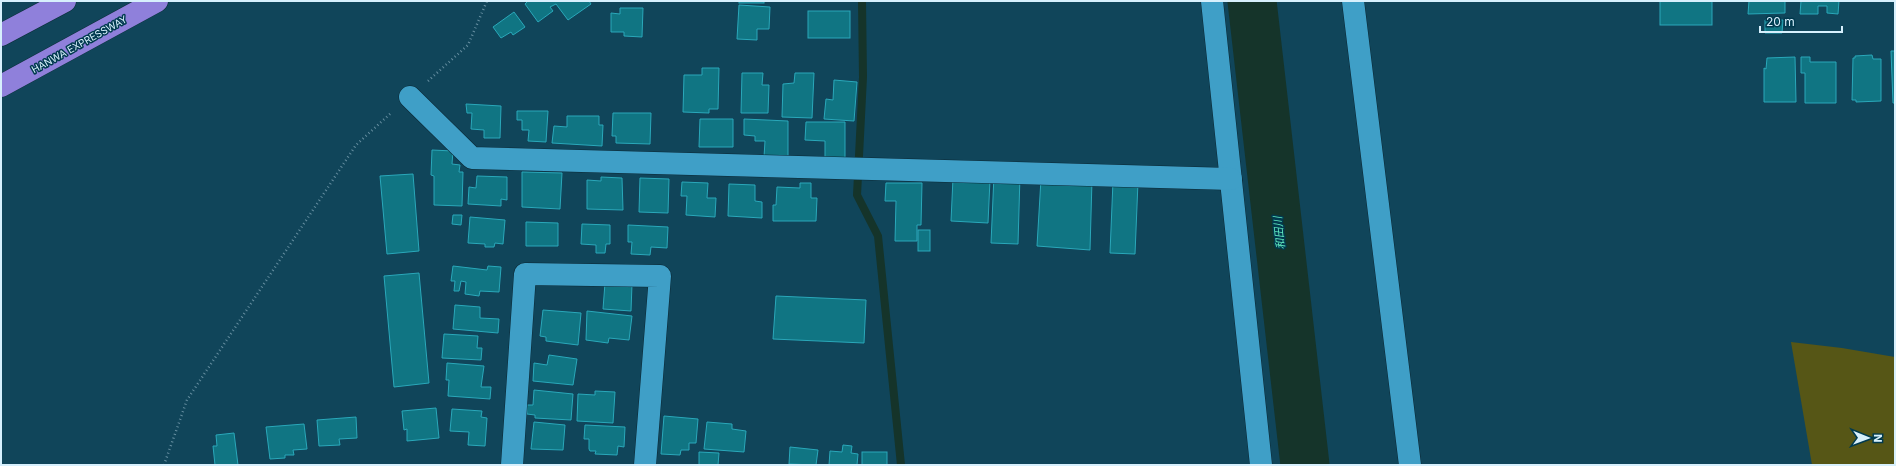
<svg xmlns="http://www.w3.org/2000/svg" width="1896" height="466" font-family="Inter,'Noto Sans JP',sans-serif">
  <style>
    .green { fill: #565616 }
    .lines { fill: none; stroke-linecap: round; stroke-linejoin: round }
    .stream { stroke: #15342a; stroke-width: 8 }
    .river { stroke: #15342a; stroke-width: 49 }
    .building { fill: #107583; stroke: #2aa8ba }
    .street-casing { stroke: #0b2936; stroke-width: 23 }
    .highway-casing { stroke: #0b2936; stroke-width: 23 }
    .path { stroke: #658ea0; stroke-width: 2.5; stroke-dasharray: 1 3; stroke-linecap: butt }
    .street { stroke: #3f9fc7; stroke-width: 22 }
    .highway { stroke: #8f80db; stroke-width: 22 }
    .labels { text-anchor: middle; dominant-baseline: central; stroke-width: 3; stroke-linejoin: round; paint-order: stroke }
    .street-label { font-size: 10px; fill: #d7f0fd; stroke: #013a4f }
    .water-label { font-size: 11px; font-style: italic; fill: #61eabf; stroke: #013a4f }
  </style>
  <rect width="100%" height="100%" fill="#10455a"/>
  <path class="green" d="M1791,342l51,6 53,9v108h-83z"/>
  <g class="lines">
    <path class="stream" d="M862,1l1,76 -6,118 21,41 23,229"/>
    <path class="river" d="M1252,1l53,464"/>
  </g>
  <g class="building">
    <path d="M528,1h61l2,3 -23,16 -12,-16 -6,3 3,4 -15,11 -13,-18z"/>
    <rect x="739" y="1" width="25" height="2"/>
    <rect x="1660" y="1" width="52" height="24"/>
    <path d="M1749,1h36v12l-37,1z"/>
    <path d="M1801,1h38l-1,13 -11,-1v-7h-9v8h-18z"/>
    <path d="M739,5l31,2 -1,22h-12v11l-20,-1z"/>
    <path d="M620,8h23l-1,29 -18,-1v-4h-13v-19l9,1z"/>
    <rect x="808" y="11" width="42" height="27"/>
    <path d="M514,12l11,15 -12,8 -2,-3 -10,6 -8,-11z"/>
    <path d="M1765,20h18l-1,13h-17z"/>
    <path d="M1891,51h4v52h-2z"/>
    <path d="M1872,55l1,4h8v42l-25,1v-2h-4l1,-42h2v-2z"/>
    <path d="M1795,57l1,45h-32v-34l2,1 1,-11z"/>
    <path d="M1801,57h9v5h26v41h-31v-30h-4z"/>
    <path d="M702,68h17l-1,41h-9v4l-26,-1 1,-37h18z"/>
    <path d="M742,73h21l-1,12h7l-1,28h-27z"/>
    <path d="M795,73h19l-2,45 -30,-1 1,-33 11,-1z"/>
    <path d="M834,80l23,2 -3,39 -30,-2 2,-20 7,1z"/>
    <path d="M466,104l35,2 -1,32h-16v-8l-13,-1 1,-16h-5z"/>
    <path d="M517,111h31l-2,31 -18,-1 1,-11h-7v-10h-5z"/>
    <path d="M613,113h38l-1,31 -34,-1v-7h-4z"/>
    <path d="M567,116h32v9h4l-1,21 -50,-3 2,-17 13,1z"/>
    <path d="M700,119h33v28h-34z"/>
    <path d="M744,119l44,2v37l-24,-1 1,-16h-10v-5l-11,-1z"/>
    <path d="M806,122h39v37l-20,-1v-17l-20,-1z"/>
    <path d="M432,150l21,1 -1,13 8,1 -1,7h4l-1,34 -28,-1v-29l-3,-1z"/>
    <path d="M522,172l40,1 -2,36 -38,-2z"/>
    <path d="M413,174l6,77 -32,3 -7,-78z"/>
    <path d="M994,175h26l-2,69 -27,-1z"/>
    <path d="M477,176l30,1v23l-6,-1v7l-33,-2 1,-17 7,1z"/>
    <path d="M601,177l21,1 1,32 -36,-1v-29l14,1z"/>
    <path d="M640,178l29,1 -1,34 -29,-1z"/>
    <path d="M953,178l37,2 -2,43 -37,-2z"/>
    <path d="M1041,179l51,1 -2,70 -53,-4z"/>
    <path d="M1113,181l25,1 -3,72 -25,-1z"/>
    <path d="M682,182l26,1 -1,15h9l-1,19 -29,-2 1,-19h-6z"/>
    <path d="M800,183h11v15h6l-1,23h-43v-16h3l1,-18 23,1z"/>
    <path d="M886,183h36l-1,42h-4v16h-22l1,-40h-11z"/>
    <path d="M729,184l26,1v16l7,1v16l-34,-2z"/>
    <path d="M453,215h9l-1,10 -9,-1z"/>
    <path d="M470,217l35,3 -2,24 -8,-1 -1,4h-9v-3l-17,-1z"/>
    <path d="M526,222l32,1v23h-32z"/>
    <path d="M582,224l28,1v19h-4l-1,9h-9v-8l-15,-1z"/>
    <path d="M628,225l40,2 -1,21 -16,-1 -1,8 -19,-1 1,-12h-4z"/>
    <rect x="918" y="230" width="12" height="21"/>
    <path d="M453,266l34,4 1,-4 13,1 -2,25 -19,-1 -1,5 -14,-2 1,-12 -5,-1 -2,10h-5l1,-10h-4z"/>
    <path d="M419,273l10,110 -35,4 -10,-111z"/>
    <path d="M605,283l27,1 -1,27 -28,-2z"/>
    <path d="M776,296l90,4 -2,43 -91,-4z"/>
    <path d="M455,305l25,2v11l19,1 -1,14 -45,-4z"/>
    <path d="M543,310l38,3 -3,32 -32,-4v-4l-6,-1z"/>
    <path d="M587,311l45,5 -3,24 -20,-2 -1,5 -22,-3z"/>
    <path d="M444,334l34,2 -1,12h5l-1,12 -39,-2z"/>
    <path d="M549,355l28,4 -4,26 -40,-4 1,-18 13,2z"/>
    <path d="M447,363l37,3 -3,21h10l-1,12 -42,-3 1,-16h-3z"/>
    <path d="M534,390l39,4 -2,26 -36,-2v-3l-8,-1v-9h6z"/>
    <path d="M595,391l20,1 -2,31 -36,-2 1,-27 17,1z"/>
    <path d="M436,408l3,30 -32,3v-12l-3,1 -2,-19z"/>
    <path d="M452,409l30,2 -1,6 6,1 -2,28 -17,-1 1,-13 -19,-1z"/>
    <path d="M664,416l34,3 -2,24h-7v7h-8l-1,5 -19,-1z"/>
    <path d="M356,417l1,21 -18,1 1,6 -21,1 -2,-26z"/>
    <path d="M534,422l31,3 -2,25 -32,-1z"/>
    <path d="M707,422l25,2v5l14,2 -2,21 -40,-3z"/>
    <path d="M304,424l3,25 -14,1 1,5h-9v3l-15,1 -4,-32z"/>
    <path d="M585,425l40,2 -1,20 -6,-1 -1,9 -22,-1 1,-3h-6l-1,-2v-10h-5z"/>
    <path d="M234,433l4,32h-23l-2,-19h4l-1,-11z"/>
    <path d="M843,445l9,1 -1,7 7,1 -1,11h-28l1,-14 12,1z"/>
    <path d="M790,447l28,3 -2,15 -27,-1z"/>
    <path d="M699,452l20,1 -1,12h-19z"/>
    <rect x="862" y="452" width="25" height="13"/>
  </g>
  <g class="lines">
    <g class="street-casing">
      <g id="street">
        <path d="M1212,1l49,464"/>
        <path d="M1353,1l57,464"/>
        <path d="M410,97l62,61 759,21"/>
        <path d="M512,465l13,-191 135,2 -15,189"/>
      </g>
    </g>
    <g class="highway-casing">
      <g id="highway">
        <path d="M1,35l64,-34"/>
        <path d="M1,86l156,-85"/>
      </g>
    </g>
    <g class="path">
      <path d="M428,81l40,-36 19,-44"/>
      <path d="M164,465l23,-65 169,-255 35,-32"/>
    </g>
    <use href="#street" class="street"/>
    <use href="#highway" class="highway"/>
  </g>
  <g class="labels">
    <g class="street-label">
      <text transform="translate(79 44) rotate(-29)">HANWA EXPRESSWAY</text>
    </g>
    <g class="water-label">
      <text transform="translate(1279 233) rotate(-96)">和田川</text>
    </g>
  </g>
  <rect width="1896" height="466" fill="none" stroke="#d7f0fd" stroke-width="4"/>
  <g transform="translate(1868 438) rotate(91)" stroke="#013a4f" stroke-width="3" paint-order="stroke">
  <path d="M0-3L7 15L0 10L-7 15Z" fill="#d7f0fd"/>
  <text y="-6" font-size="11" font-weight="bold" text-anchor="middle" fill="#d7f0fd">N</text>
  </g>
  <path d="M1760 26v6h82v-6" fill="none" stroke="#d7f0fd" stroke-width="2"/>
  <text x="1766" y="26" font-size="12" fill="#d7f0fd" stroke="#013a4f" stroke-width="3" paint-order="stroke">20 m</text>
</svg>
